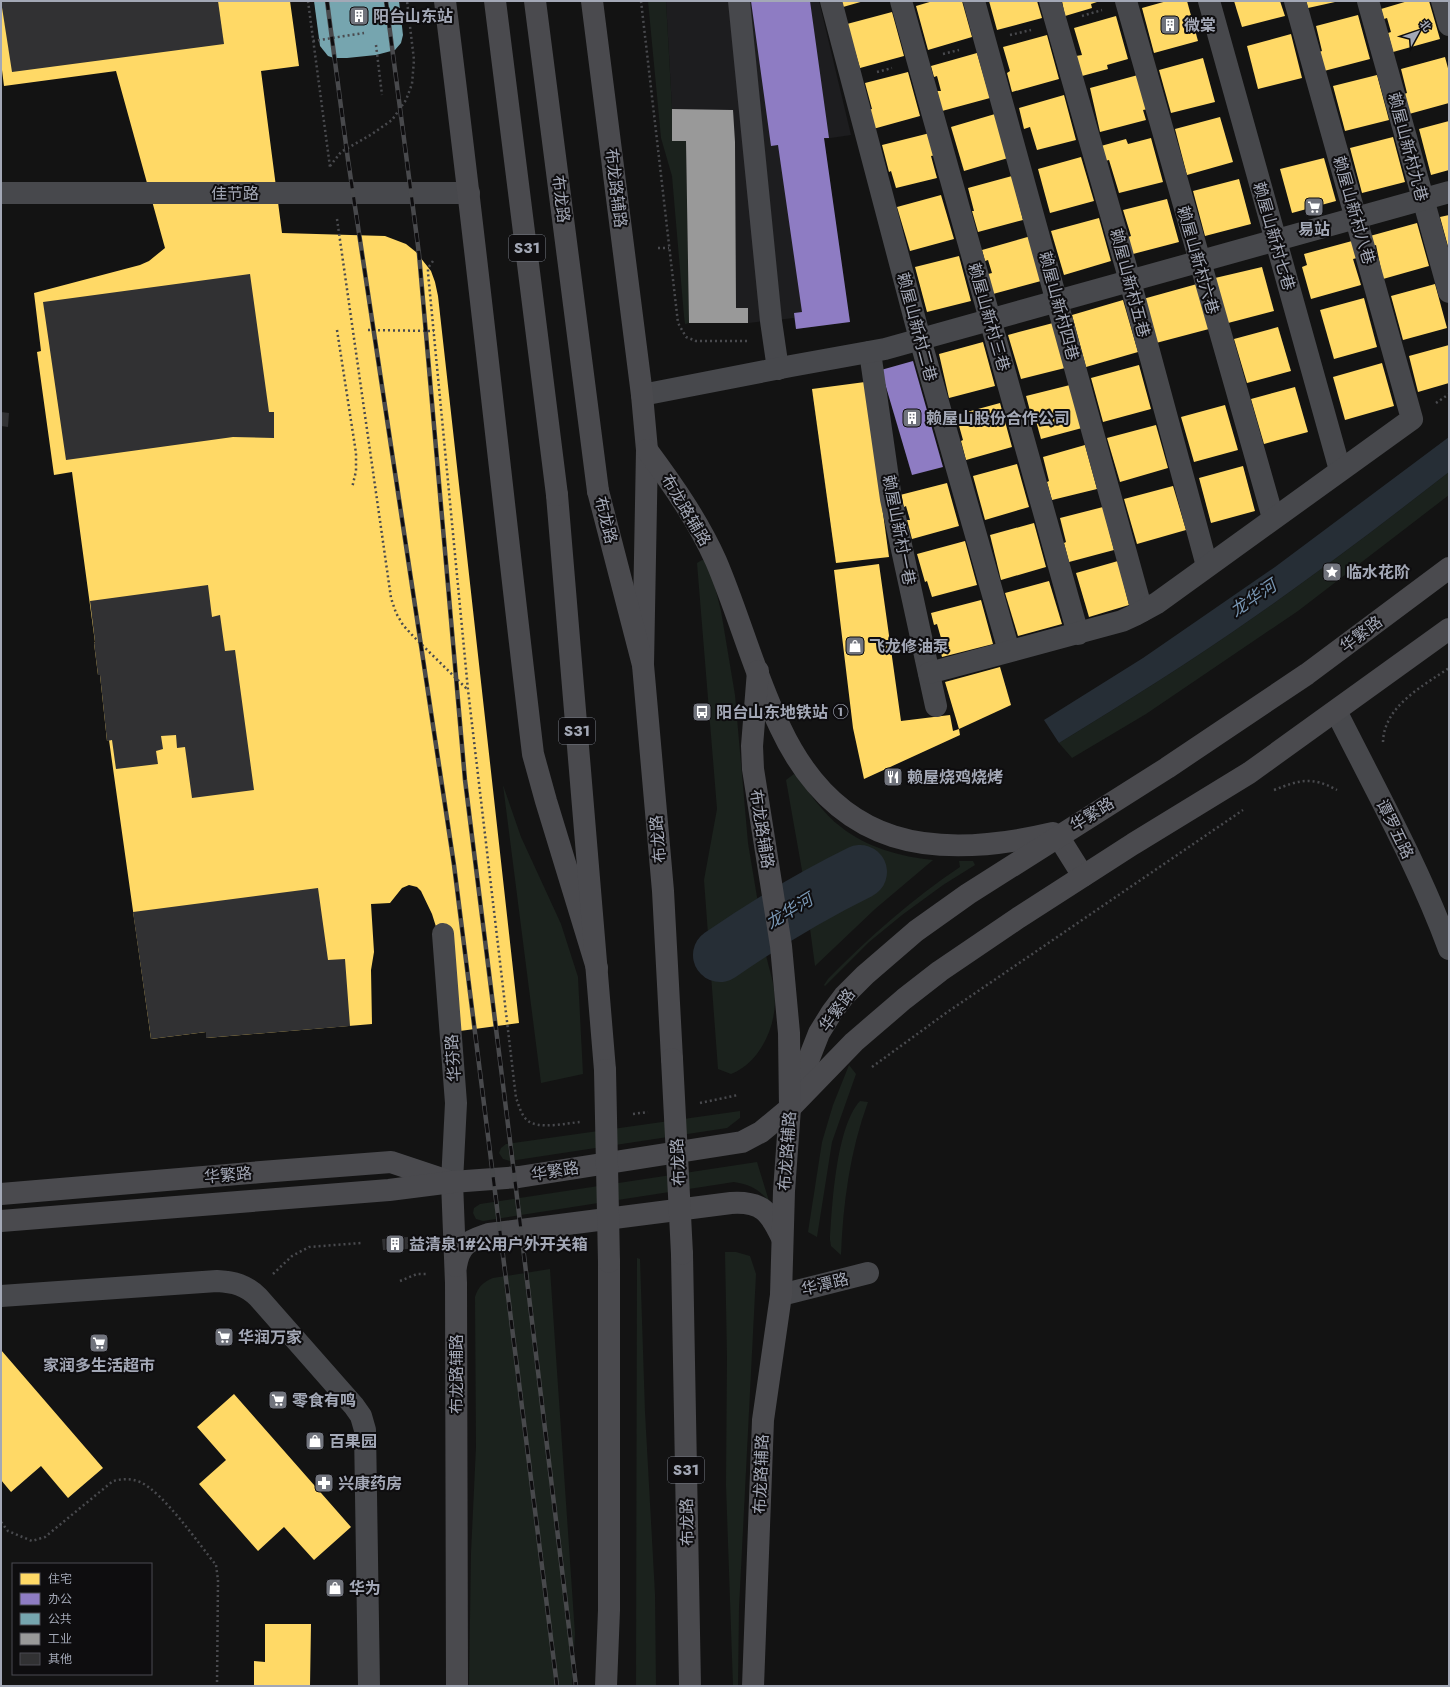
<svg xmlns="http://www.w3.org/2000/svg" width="1450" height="1687" font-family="Jost,'Noto Sans SC',sans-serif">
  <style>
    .built { fill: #1d1d1f }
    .green { fill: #1b221d }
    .water { fill: #262e36 }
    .pier { fill: #131313 }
    .homes { fill: #ffd966 }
    .offices { fill: #8e7cc3 }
    .public { fill: #76a5af }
    .industry { fill: #999 }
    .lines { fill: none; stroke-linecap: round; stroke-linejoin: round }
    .river { stroke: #262e36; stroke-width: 54 }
    .building { fill: #313133 }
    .path { stroke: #494a4e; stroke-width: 2.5; stroke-dasharray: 2 3; stroke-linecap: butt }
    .minor { stroke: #47484c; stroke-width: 22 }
    .major { stroke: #4a4a4e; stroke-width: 22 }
    .rail-casing { stroke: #48494c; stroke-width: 4.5 }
    .rail { stroke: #0e0d0f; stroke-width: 3; stroke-dasharray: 9; stroke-linecap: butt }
    .major-bridge { stroke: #4a4a4e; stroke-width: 22 }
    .labels { text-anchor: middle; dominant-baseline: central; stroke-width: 4; stroke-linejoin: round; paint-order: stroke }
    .shield { fill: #0e0d0f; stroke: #767a84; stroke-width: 1 }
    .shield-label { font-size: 15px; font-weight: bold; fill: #a3a8b6 }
    .poi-label { font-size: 16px; font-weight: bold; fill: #a3a8b6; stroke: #0e0d0f; text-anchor: start }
    .street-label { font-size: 16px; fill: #a3a8b6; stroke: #0e0d0f }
    .water-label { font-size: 17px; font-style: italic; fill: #7896b3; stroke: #0e0d0f }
  </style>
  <rect width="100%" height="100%" fill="#131313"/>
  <path class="built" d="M666,1h153l32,134 -27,4 26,183 -54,7 -2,-11 -46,5h-59l-3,-182h-14v-32z"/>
  <g class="green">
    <path d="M648,1h18l6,108v31l14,1 3,182 -4,1 -1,-8 -12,-140 -11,-38z"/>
    <path d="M1449,472v23l-151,116 -152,103 -74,44 -13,-15c67,-41 134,-83 198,-128 66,-46 129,-94 192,-143z"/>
    <path d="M702,560l4,1 4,6 11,44 14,84 13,148 10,60 -37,29 2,40 41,-27c2,15 8,29 10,45 5,31 -12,72 -43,84l-13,-5 -14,-189 13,-71 -20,-246z"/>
    <path d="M794,774c14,16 29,40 47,53 25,20 60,30 92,33l-58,49 -60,57 -12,-90 -17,-96z"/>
    <path d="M503,785l18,52 40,87 17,53 5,97 -42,9z"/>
    <path d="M959,861h14l2,4 -32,20 -41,30 -33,27 -44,44 -1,-1 4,-6c40,-41 84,-80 132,-112z"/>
    <path d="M849,1065l7,9 -24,68 -15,95 -9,-5 14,-90 11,-37z"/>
    <path d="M860,1101l8,1c-18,49 -25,101 -27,153l-10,-9 -1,-6c2,-35 6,-113 30,-139z"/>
    <path d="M740,1111v7l-13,10 -217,33 -7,-2 -4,-6 2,-5 5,-4z"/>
    <path d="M757,1162l12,39c-11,-12 -18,-16 -35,-19l-251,39 -7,-2 -3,-6 1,-5 6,-4z"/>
    <path d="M725,1252h11l14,4 6,18 -17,334 -1,78h-5l-7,-201 1,-128z"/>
    <path d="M637,1258l3,1 5,153 10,182 1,92h-20z"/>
    <path d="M550,1269l25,365 -3,52h-103l2,-133 5,-106 -1,-150c3,-10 8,-15 18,-19z"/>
  </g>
  <g class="water">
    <path d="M1449,437v35c-63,49 -126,97 -192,143 -64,45 -131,87 -198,128l-15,-23 99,-62 132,-91z"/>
    <path d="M845,854l23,33 -104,58 -41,27 -2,-40c40,-31 79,-56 124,-78z"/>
  </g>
  <path class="pier" d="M802,874l6,48 -44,25 -6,-46z"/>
  <g class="homes">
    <path d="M1,1h289l9,65 -38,5 21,162 103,3 21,8 10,8 15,19 4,11 3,14 81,727 -74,10 -7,-100 -6,-19 -11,-23 -4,-4 -8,-2 -7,3 -12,15 -19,1 3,48 -3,18 1,54 -166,14v-6l-55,7 -42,-299 -2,1 -7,-66h-2l-4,-32 1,-1 -23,-170 -18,3 -17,-123 4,-1 -7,-58 106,-28 9,-4 16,-13 -49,-177 -112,15 -3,-24z"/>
    <path d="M841,1h23l-21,6z"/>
    <path d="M933,1h29l10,36 -44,13 -12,-44z"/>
    <path d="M989,1h48l5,17 -45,12z"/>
    <path d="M1062,1h38l-9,3 1,4 -27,8z"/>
    <path d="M1167,1h20l11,40 -44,12 -12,-45z"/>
    <path d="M1234,1h46l5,15 -43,11z"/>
    <path d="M1306,1h29v1l-27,6z"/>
    <path d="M1408,1h21l11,38 -47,13 -5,-19 3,-1 -4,-14 -3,1 -3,-10z"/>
    <path d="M892,12l12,44 -44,12 -13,-44z"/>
    <path d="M1358,15l12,44 -46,12 -5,-19 3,-1 -6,-25z"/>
    <path d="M1116,16l12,43 -21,6 1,4 -26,7 -6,-20 6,-1 -8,-27z"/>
    <path d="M1291,34l11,44 -44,11 -11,-43z"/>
    <path d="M1047,35l12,44 -47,13 -5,-19 3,-2 -7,-24z"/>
    <path d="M977,53l13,45 -48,13 -5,-20h4l-4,-15 -3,1 -3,-11z"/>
    <path d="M1445,57l4,15v31l-40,11 -5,-20 3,-1 -6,-24z"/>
    <path d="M1203,58l12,44 -44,11 -12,-43z"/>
    <path d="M908,72l12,44 -47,13 -5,-19 4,-1 -7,-26z"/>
    <path d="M1138,75l10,34 -5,1 3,10 -46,12 -10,-44z"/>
    <path d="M1377,75l12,45 -44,11 -12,-45z"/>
    <path d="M1064,95l12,45 -39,10 -7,-23 -6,2 -5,-21z"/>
    <path d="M995,114l13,44 -44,13 -13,-44z"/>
    <path d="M1220,117l13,45 -46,13 -12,-46z"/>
    <path d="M1449,121v49l-18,5 -12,-46z"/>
    <path d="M930,133l6,22 -5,1 6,22 -41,10 -5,-17 -2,1 -7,-27z"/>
    <path d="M1393,137l12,45 -43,11 -12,-45z"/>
    <path d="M1151,138l12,44 -44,11 -10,-33 -4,1 -4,-15 25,-7 2,5z"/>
    <path d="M1081,157l13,44 -44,12 -12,-44z"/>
    <path d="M1324,158l12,43 -44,12 -12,-44z"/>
    <path d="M1012,176l11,44 -45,12 -6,-21h2l-6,-23z"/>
    <path d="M1239,179l12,45 -46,12 -12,-45z"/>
    <path d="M941,195l13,44 -44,12 -13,-44z"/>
    <path d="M1167,199l12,43 -46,12 -5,-17 3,-1 -8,-26z"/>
    <path d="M1449,215v35l-9,-33z"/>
    <path d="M1099,218l12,43 -47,14 -13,-44z"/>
    <path d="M1417,223l12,43 -46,13 -7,-34 -3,1 -3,-10z"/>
    <path d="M1031,236l10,45 -48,13 -5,-20 4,-1 -4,-13 -3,1 -3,-11z"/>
    <path d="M1352,241l5,17 -4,1 8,26 -50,14 -9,-32 5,-2 -3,-11z"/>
    <path d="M959,256l12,45 -44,11 -12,-45z"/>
    <path d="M1262,267l12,44 -46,12 -13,-45z"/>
    <path d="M1197,284l12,45 -53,14 -13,-44z"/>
    <path d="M1435,284l12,44 -44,12 -12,-44z"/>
    <path d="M1364,298l13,49 -43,12 -14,-49z"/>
    <path d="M1123,300l15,52 -52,15 -14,-52z"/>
    <path d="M1053,323l12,45 -44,11 -13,-44z"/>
    <path d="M1278,327l13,44 -44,12 -13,-44z"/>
    <path d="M983,342l12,44 -46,12 -10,-44z"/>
    <path d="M1449,345v38l-31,9 -9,-36z"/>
    <path d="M1382,363l12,43 -49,14 -12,-43z"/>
    <path d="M1139,365l12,44 -48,13 -12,-44z"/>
    <path d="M865,382l24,175 -53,6 -24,-174z"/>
    <path d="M1070,385l12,43 -41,11 -5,-18 -3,1 -7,-26z"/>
    <path d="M1295,387l13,45 -44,12 -13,-45z"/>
    <path d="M1000,403l12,44 -46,13 -5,-19 2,-1 -7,-25z"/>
    <path d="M1225,405l13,45 -44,12 -13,-45z"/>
    <path d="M1156,425l12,43 -48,14 -13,-44z"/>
    <path d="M1085,445l12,44 -45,11 -5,-18 2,-1 -6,-24z"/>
    <path d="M1017,464l12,43 -44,13 -12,-44z"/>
    <path d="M1243,466l12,45 -44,12 -12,-45z"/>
    <path d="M947,483l12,43 -47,13 -5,-19h3l-4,-14 -2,1 -4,-12z"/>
    <path d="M1173,486l13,44 -49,14 -13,-45z"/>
    <path d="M1103,507l11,43 -45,12 -5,-19 2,-1 -6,-24z"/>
    <path d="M1034,523l12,44 -45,13 -11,-45z"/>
    <path d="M965,541l12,44 -45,12 -5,-16 -2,1 -8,-28z"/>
    <path d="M1118,561l11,44 -40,12 -13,-44z"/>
    <path d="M879,564l22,157 49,-6 3,16 6,-2 1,6 -96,44 -11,-51 -19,-158z"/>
    <path d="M1049,581l13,43 -44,12 -13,-43z"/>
    <path d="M981,600l12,44 -51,13 -5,-18 4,-1 -4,-14 -3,1 -3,-12z"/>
    <path d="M1000,667l11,38 -52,24 -14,-47z"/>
    <path d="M1,1350l102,118 -35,30 -27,-32 -30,26 -10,-12z"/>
    <path d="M234,1394l117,133 -37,33 -30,-33 -26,24 -59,-67 27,-24 -29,-33z"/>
    <path d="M265,1624h46l-1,62h-56v-25l11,1z"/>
  </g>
  <g class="offices">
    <path d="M751,1h59l19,137h-5l26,184 -54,7 -2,-16 8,-1 -24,-167 -7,1z"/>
    <path d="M913,361l30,106 -31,8 -31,-105z"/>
  </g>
  <path class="public" d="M314,1h85l4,34 -2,8 -6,7 -19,5 -29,3h-13l-6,-2 -8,-10z"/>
  <path class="industry" d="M672,109l61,1 2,32 1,166h12v15h-59l-3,-182h-14z"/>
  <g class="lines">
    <path class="river" d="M720,955c45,-31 91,-59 140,-83"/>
  </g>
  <g class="building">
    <path d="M1,1h217l6,43 -212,28z"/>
    <path d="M250,274l19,138h5v26l-41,-1 -167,23 -23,-158z"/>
    <path d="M1,412l8,1 -1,14 -7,-1z"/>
    <path d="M208,585l4,32 8,-2 5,36 10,-1 19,140 -62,8 -7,-51 -8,1 -1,-13 -15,1 2,13 -7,2 2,13 -42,5 -4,-29 -5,1 -7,-66h-2l-4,-32 1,-1 -5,-41z"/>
    <path d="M318,888l10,72 17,-1 5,67 -144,12v-6l-55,7 -18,-127z"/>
    <path d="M408,1237v12l-25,1 -1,-11z"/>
  </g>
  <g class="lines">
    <g class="path">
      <path d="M308,1l22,166"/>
      <path d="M641,1l37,322 8,14 10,4h51"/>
      <path d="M1082,16l20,-6"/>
      <path d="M1010,35l21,-5"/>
      <path d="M313,41l51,-8"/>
      <path d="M376,45l6,50"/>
      <path d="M943,54l16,-4"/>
      <path d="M877,72l15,-4"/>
      <path d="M330,166l11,-14 31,-18 20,-14 14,-20 6,-16 2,-24 -7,-59"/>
      <path d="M337,219l54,379 5,15 7,12 10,11 55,54"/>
      <path d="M658,248h11"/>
      <path d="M433,261l-5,7v5l40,417 48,408c3,7 5,17 11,22 10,10 41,3 53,2"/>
      <path d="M337,330l19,123v18l-4,17"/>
      <path d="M368,330l66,1"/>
      <path d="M1436,403l13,-9"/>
      <path d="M1383,742c1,-36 40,-56 66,-74"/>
      <path d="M1274,790c26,-10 37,-14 63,0"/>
      <path d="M872,1067l74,-54 297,-203"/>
      <path d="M700,1103l38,-8"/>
      <path d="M633,1114l15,-2"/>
      <path d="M273,1274l19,-18 17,-9 52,-4"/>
      <path d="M400,1281l17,-7h10"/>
      <path d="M1,1522l7,9 24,10 13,-4 68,-56c9,-2 17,-3 27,1 23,10 59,62 76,83l2,15 -1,106"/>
    </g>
    <g class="minor">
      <path d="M739,1l32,320 7,48"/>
      <path d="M831,1l89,338 89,312"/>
      <path d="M901,1l177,633"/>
      <path d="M974,1l168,610"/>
      <path d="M1050,1l80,280 77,285"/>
      <path d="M1126,1l147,517"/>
      <path d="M1209,1l131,469"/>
      <path d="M1368,1l81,291"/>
      <path d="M1442,1l7,24"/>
      <path d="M1,193h468"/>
      <path d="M870,352l21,147 45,207"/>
      <path d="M642,395l149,-29 94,-17 564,-157"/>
      <path d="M929,673l193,-52 13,-6 22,-12 255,-184 -117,-418"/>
      <path d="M1336,711c39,78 83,156 113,238"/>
      <path d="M443,934l13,169 -4,79"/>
      <path d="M781,1295l87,-22"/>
      <path d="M1,1296l216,-15c17,1 29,4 41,16l96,109 7,10 4,14 4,256"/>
    </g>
    <g class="major">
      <path d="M445,1c32,251 58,502 88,753l13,47 51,167"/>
      <path d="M592,1l50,394 5,55 -4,215"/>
      <path d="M647,450c26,35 51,71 69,111 23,54 38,112 64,166 57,122 154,134 273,106"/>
      <path d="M598,491l45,174 20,226 9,168"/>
      <path d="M557,495l48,575"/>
      <path d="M1058,836l25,40"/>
      <path d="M795,1094l24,-61 13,-21 12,-16 21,-21 51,-44 52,-37 199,-126 140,-94 142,-106"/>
      <path d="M452,1182l4,101 1,403"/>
      <path d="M1,1194l260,-22 130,-10 54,18"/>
      <path d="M1,1221l388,-31 63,-8 67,-5 223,-35 19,-10 29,-24 64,-66 50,-43 36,-28 78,-53 115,-74 116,-71 200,-144"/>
      <path d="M682,1254l8,432"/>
      <path d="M456,1266c4,-23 13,-25 33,-32l242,-31c31,-2 39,9 51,35"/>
      <path d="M606,1686l3,-76v-348"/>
      <path d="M753,1686l10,-266 18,-125 3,-104 6,-83 -1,-75 -8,-87 -28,-177 -1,-23 6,-75"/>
    </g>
    <g class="rail-casing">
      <g id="rail">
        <path d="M327,1l21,159 106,705 103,821"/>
        <path d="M386,1l33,253 46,526 51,409 60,497"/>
      </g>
    </g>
    <use href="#rail" class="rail"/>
    <g class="major-bridge">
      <path d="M495,1l62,494"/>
      <path d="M535,1l63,490"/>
      <path d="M672,1059l10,195"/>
      <path d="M605,1070l4,192"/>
    </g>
  </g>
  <defs>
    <g id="building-square" transform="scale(1)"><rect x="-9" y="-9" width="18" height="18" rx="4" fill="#71747d" stroke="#0e0d0f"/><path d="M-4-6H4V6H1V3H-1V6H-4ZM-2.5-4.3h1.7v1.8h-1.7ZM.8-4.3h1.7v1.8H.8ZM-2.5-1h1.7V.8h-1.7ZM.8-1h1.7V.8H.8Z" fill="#fff"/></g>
    <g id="supermarket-square" transform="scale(1)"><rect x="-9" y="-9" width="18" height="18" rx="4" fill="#71747d" stroke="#0e0d0f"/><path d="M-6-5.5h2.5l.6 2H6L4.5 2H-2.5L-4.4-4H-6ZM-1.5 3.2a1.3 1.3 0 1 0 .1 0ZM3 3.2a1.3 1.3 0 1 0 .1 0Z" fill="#fff"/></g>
    <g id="sight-square" transform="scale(1)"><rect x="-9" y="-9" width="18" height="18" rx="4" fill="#71747d" stroke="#0e0d0f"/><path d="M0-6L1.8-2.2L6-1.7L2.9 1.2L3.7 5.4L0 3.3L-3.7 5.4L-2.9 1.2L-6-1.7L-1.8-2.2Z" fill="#fff"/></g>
    <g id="shop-square" transform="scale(1)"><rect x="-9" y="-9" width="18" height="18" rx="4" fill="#71747d" stroke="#0e0d0f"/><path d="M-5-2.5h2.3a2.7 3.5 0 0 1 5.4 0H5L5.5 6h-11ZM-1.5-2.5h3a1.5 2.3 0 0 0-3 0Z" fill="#fff"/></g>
    <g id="bus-square" transform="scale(1)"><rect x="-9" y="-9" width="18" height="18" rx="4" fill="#71747d" stroke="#0e0d0f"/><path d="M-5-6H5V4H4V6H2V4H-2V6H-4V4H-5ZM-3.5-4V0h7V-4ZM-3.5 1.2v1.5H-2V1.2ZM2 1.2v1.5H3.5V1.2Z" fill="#fff"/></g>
    <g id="restaurant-square" transform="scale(1)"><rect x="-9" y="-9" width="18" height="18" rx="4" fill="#71747d" stroke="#0e0d0f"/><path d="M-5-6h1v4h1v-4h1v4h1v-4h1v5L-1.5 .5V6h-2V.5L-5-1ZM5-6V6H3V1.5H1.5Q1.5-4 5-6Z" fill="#fff"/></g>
    <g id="pharmacy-square" transform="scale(1)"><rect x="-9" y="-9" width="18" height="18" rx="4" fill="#71747d" stroke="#0e0d0f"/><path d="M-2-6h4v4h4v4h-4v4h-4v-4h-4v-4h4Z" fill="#fff"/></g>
  </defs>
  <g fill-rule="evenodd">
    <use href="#building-square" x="359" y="16"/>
    <use href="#building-square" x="1170" y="25"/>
    <use href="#supermarket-square" x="1314" y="207"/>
    <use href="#building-square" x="912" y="418"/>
    <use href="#sight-square" x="1332" y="572"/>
    <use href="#shop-square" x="855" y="646"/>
    <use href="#bus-square" x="702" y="712"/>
    <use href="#restaurant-square" x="893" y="777"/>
    <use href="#building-square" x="395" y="1244"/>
    <use href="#supermarket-square" x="224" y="1337"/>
    <use href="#supermarket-square" x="99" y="1343"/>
    <use href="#supermarket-square" x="278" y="1400"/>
    <use href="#shop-square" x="315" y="1441"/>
    <use href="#pharmacy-square" x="324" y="1483"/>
    <use href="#shop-square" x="335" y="1588"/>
  </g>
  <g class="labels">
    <g class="shield">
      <rect x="509" y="235" width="36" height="26" rx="3"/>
      <rect x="559" y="718" width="36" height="26" rx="3"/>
      <rect x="668" y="1457" width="36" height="26" rx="3"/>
    </g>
    <g class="shield-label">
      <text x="527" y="248">S31</text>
      <text x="577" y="731">S31</text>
      <text x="686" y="1470">S31</text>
    </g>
    <g class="poi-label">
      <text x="373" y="16">阳台山东站</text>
      <text x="1184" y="25">微棠</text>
      <text x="1314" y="229" text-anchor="middle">易站</text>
      <text x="926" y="418">赖屋山股份合作公司</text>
      <text x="1346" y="572">临水花阶</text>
      <text x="869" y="646">飞龙修油泵</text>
      <text x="716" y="712">阳台山东地铁站 ①</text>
      <text x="907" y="777">赖屋烧鸡烧烤</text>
      <text x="409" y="1244">益清泉1#公用户外开关箱</text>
      <text x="238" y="1337">华润万家</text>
      <text x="99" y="1365" text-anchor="middle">家润多生活超市</text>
      <text x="292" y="1400">零食有鸣</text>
      <text x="329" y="1441">百果园</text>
      <text x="338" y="1483">兴康药房</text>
      <text x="349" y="1588">华为</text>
    </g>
    <g class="street-label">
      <text transform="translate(1408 147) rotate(75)">赖屋山新村九巷</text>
      <text transform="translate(616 188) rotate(83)">布龙路辅路</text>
      <text x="235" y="193">佳节路</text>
      <text transform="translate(561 199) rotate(83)">布龙路</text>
      <text transform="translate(1354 210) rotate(74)">赖屋山新村八巷</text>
      <text transform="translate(1274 236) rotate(74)">赖屋山新村七巷</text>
      <text transform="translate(1198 260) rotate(74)">赖屋山新村六巷</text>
      <text transform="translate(1130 283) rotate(75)">赖屋山新村五巷</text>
      <text transform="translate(1059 306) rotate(75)">赖屋山新村四巷</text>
      <text transform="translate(989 317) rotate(74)">赖屋山新村三巷</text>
      <text transform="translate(917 327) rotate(75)">赖屋山新村二巷</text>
      <text transform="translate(686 510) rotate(59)">布龙路辅路</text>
      <text transform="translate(606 520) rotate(76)">布龙路</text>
      <text transform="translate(899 530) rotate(79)">赖屋山新村一巷</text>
      <text transform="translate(1361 634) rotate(-37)">华繁路</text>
      <text transform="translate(1092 814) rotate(-32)">华繁路</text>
      <text transform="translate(762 829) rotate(81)">布龙路辅路</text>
      <text transform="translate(1395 829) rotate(64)">谭罗五路</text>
      <text transform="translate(658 839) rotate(-95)">布龙路</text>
      <text transform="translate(837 1010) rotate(-54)">华繁路</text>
      <text transform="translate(453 1058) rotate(-94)">华芬路</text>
      <text transform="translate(787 1151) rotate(-86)">布龙路辅路</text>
      <text transform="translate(678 1162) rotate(-93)">布龙路</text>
      <text transform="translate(555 1171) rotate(-9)">华繁路</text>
      <text transform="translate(228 1175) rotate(-5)">华繁路</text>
      <text transform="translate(825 1284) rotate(-14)">华潭路</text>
      <text transform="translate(456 1374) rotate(-90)">布龙路辅路</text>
      <text transform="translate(761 1474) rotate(-88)">布龙路辅路</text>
      <text transform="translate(687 1522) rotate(-91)">布龙路</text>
    </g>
    <g class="water-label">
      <text transform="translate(1253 598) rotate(-34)">龙华河</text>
      <text transform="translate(789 911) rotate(-31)">龙华河</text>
    </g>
  </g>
  <rect width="1450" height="1687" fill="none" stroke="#a3a8b6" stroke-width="4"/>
  <rect x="12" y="1563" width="140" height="112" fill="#0e0d0f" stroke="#4a4b52"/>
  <rect x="20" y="1573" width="20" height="12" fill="#ffd966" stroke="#4a4b52"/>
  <text x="48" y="1583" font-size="12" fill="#a3a8b6">住宅</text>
  <rect x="20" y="1593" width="20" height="12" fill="#8e7cc3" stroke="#4a4b52"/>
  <text x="48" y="1603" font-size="12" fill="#a3a8b6">办公</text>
  <rect x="20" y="1613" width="20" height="12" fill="#76a5af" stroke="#4a4b52"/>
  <text x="48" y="1623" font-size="12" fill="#a3a8b6">公共</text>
  <rect x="20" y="1633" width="20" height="12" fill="#999999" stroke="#4a4b52"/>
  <text x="48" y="1643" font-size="12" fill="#a3a8b6">工业</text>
  <rect x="20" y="1653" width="20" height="12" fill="#313133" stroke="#4a4b52"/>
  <text x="48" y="1663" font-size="12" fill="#a3a8b6">其他</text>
  <g transform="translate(1418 32) rotate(50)" stroke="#0e0d0f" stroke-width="3" paint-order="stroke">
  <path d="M0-3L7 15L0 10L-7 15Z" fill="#a3a8b6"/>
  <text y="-6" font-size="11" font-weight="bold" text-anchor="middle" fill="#a3a8b6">北</text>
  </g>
</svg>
